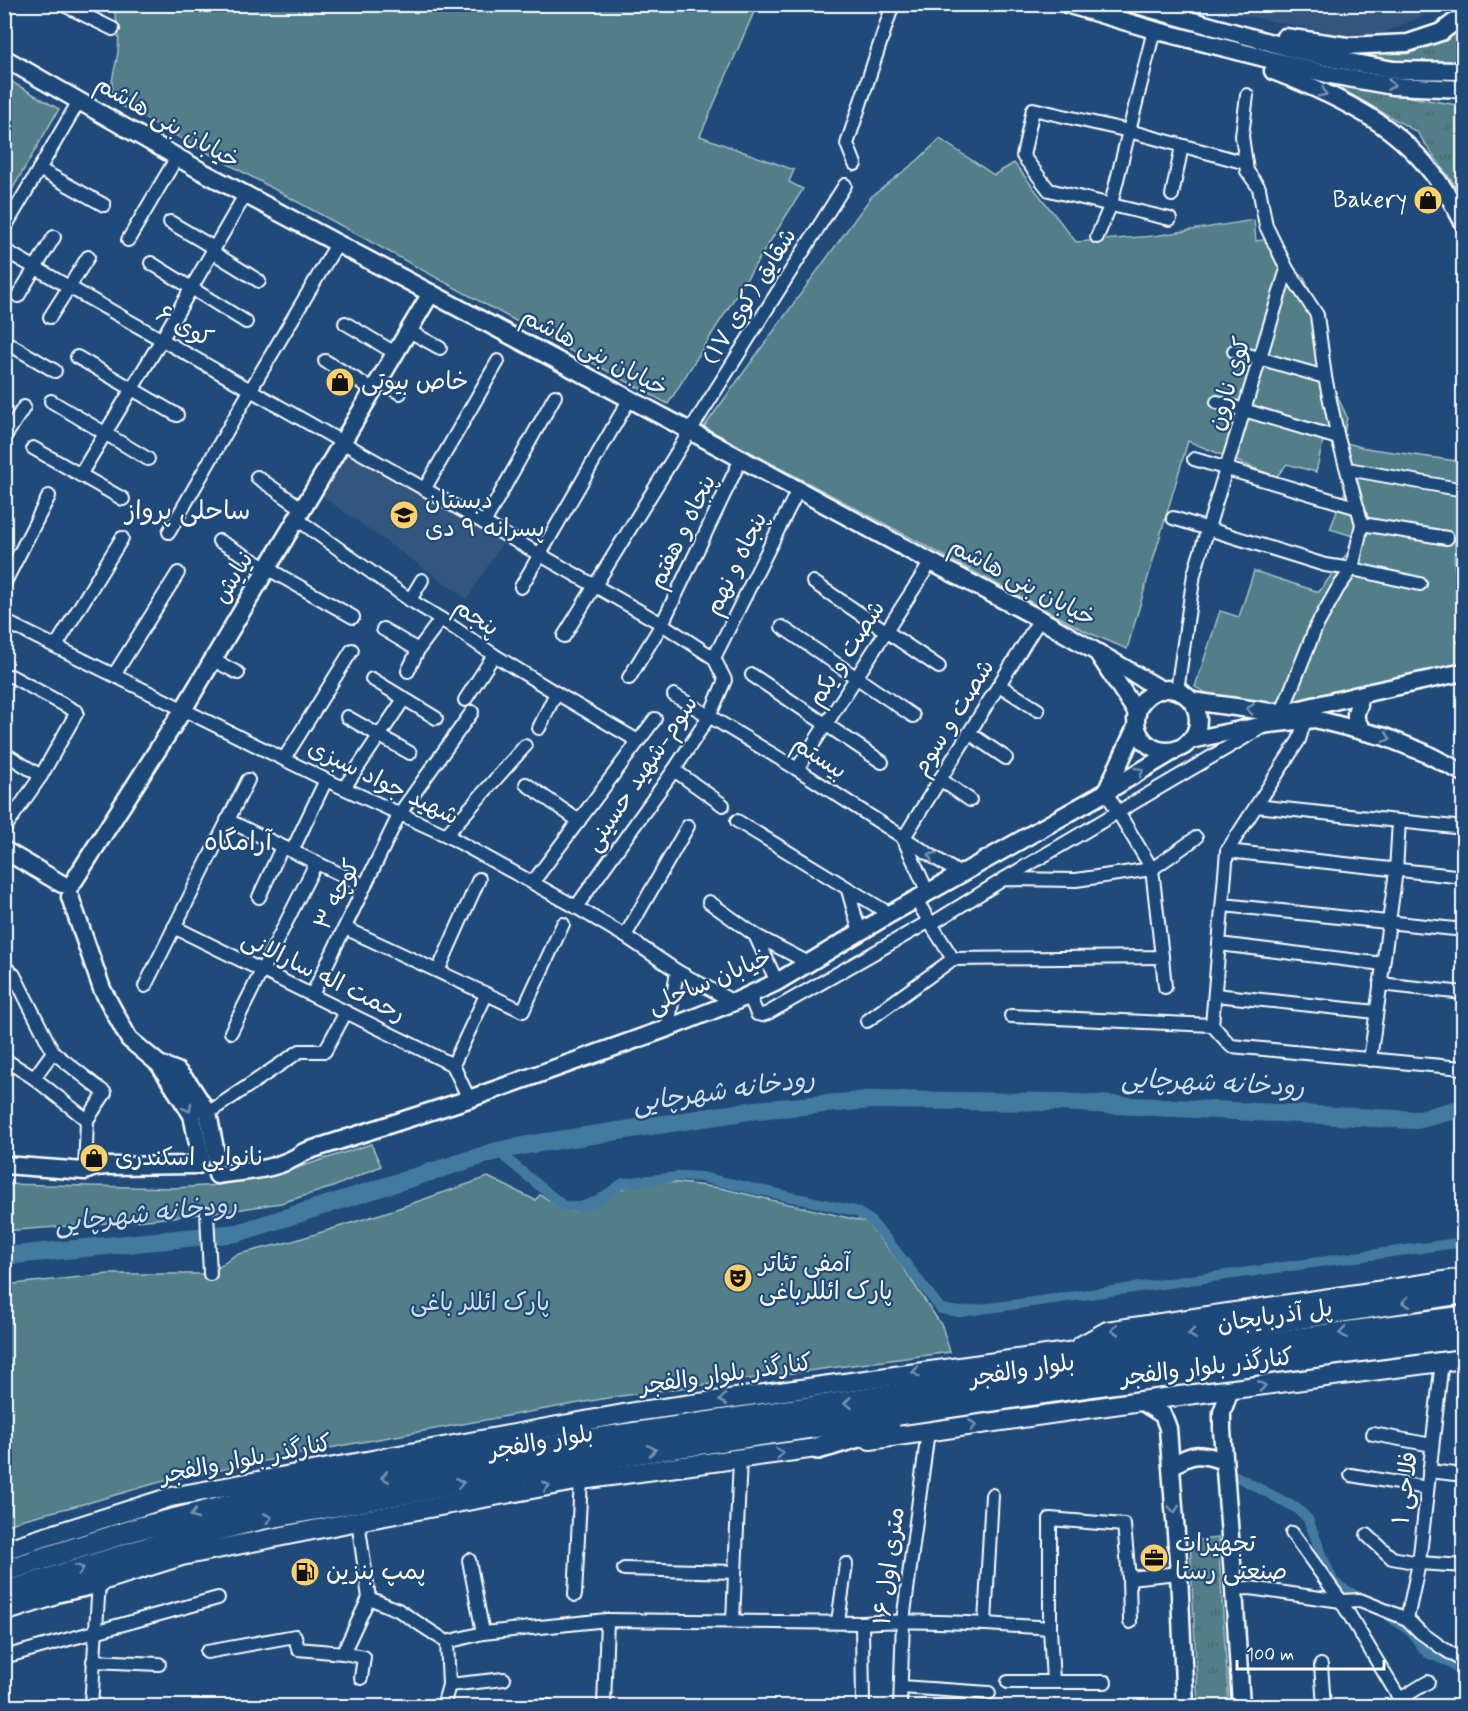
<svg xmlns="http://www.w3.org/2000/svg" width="1468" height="1711" font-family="Mynerve,'Playpen Sans Arabic',sans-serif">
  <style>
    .built { fill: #33577d }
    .grass { fill: url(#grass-tufts); stroke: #a8bec4; stroke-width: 1.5 }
    .green { fill: #517e88; stroke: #a8bec4; stroke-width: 1.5 }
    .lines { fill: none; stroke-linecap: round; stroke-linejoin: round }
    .canal { stroke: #437aa0; stroke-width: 10 }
    .river { stroke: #437aa0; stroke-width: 18 }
    .street-casing { stroke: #fff; stroke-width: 16 }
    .secondary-casing { stroke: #fff; stroke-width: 21 }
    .primary-casing { stroke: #fff; stroke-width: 22 }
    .highway-casing { stroke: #fff; stroke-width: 26 }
    .street { stroke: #1f4a7a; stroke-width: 12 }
    .secondary { stroke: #1f4a7a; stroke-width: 16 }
    .primary { stroke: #1f4a7a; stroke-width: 18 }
    .highway { stroke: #1f4a7a; stroke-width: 21 }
    .oneway { stroke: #7992af }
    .labels { text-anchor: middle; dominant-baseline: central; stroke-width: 4.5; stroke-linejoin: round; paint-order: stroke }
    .street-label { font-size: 24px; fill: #fff; stroke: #1f4a7a }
    .poi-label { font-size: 24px; fill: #fff; stroke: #1f4a7a; text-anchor: start }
    .park-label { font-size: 24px; fill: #d4dfe1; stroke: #1f4a7a }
    .neighbourhood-label { font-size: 26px; fill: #fff; stroke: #1f4a7a }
    .water-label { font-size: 26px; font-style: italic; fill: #d0dee7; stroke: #1f4a7a }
  </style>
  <defs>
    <pattern id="grass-tufts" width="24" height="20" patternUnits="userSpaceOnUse" patternTransform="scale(1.5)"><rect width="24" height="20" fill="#517e88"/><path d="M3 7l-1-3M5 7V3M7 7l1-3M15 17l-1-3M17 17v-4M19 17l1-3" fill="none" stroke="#4e656a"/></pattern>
  </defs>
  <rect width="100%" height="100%" fill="#1f4a7a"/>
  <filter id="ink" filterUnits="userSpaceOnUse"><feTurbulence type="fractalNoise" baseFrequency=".0167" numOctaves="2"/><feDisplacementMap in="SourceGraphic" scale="12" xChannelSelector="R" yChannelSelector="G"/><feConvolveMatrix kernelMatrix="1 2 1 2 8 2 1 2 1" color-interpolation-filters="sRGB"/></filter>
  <g filter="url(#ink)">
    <g class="built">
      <path d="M1191,5h243l-11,11 -41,18 -39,1z"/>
      <path d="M348,450l155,92 -36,57 -155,-110z"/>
    </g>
    <g class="grass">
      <path d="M1463,26v37l-61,1 -61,-14 66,4 43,-16z"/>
      <path d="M1333,84l130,22v91l-46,-65z"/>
      <path d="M1218,1538l11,168h-31l-8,-165z"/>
    </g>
    <g class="green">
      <path d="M111,5h646l-57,131 94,34 -5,12 14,7 -135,215 -548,-299c-16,-18 -4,-32 -2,-54 2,-15 0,-33 -7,-46z"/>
      <path d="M5,78l54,31 -54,93z"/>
      <path d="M940,139l54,36 20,-12 62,79 78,-6 100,-16 2,21 13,-2 11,18 24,20 15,39 8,58 20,43 -4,25 22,6 98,14v52l-7,21 -2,26 6,51 -4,26 2,5 5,-2v27l-143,44 -105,-14 -20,-11 25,-76 19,6 15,-46 65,21 30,-41 4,-15 -23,-7 17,-43 -16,-43 -8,-2 -7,31 -29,-8 -11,13 -88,-36 -61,208 -40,-17 -383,-205 167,-230 47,-37z"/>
      <path d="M371,1144l10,22 -48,21 -52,16 -45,7 -89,10 -142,11v-47l168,4 46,-3 62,-12z"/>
      <path d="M488,1177l47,23 5,-5c10,5 19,12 29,15 18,7 47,-24 68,-26 27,-4 56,0 83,4l146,34 34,41 42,63 8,26 -337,45 -268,48 -185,37 -69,20 -67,17 -19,7v-241l104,-11h101l25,-19 58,-14 100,-31z"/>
    </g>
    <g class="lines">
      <g class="canal">
        <path d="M497,1151l67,55 16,1 17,-6 26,-18 62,-7 16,1 154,34 14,8 20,23 52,67 19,3 504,-70"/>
        <path d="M1234,1475l64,34 10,10 21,53 5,10 10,7 22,12"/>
        <path d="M1386,1614l25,18 16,21 23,9 14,12"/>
      </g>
      <path class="river" d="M4,1256l233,-23 260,-82 36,-7 223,-34 115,-10 185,2 360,18 48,-12"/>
      <g class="street-casing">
        <g id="street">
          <path d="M62,4l51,25"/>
          <path d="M1247,95l-5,41 5,35 12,17 7,38 21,43 30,46 8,62 13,61 24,86 -10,45 -14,19 -22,39 -34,85"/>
          <path d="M855,164l-8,-20 46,-140"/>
          <path d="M39,169l65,36"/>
          <path d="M1172,195l10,-49"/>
          <path d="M1170,219l-121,-29 -26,-34 10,-47 96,22 117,32"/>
          <path d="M170,222l44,26"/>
          <path d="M4,229l75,-128"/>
          <path d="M1097,237l14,-33 43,-174"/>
          <path d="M128,240l49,-83"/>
          <path d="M4,250l658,374 52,34 11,22 -15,35 -36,55 -98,137"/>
          <path d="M212,252l47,29"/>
          <path d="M151,263l95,59"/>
          <path d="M18,296l36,-59"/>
          <path d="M50,317l38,-60"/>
          <path d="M345,323l50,30"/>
          <path d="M409,331l31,17"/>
          <path d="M4,341l51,30"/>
          <path d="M1234,351l91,26"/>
          <path d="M77,357l100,58"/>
          <path d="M325,361l49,29"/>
          <path d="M379,381l21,12"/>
          <path d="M51,401l97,58"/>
          <path d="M1217,402l121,36"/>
          <path d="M4,430l4,2 16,-25"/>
          <path d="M33,448l90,51"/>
          <path d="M1194,459l164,49"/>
          <path d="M1348,469l116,21"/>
          <path d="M80,475l82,-136 83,-144"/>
          <path d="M257,477l46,32"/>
          <path d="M425,488l73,-127"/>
          <path d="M1173,518l152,47 27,4 68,15"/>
          <path d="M297,519l113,81 31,19 53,36 62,38 82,48"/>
          <path d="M484,523l71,-127"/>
          <path d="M1362,524l85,14"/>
          <path d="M169,532l82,-143 86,-145"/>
          <path d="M219,541l134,76"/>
          <path d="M813,582l126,85"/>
          <path d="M4,584l45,-88"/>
          <path d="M521,587l108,-187"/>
          <path d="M410,600l12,-20"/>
          <path d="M4,621l322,159 120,55 130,72 49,29 52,35 57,31"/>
          <path d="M782,627l131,89"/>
          <path d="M383,629l35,21"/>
          <path d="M564,636l126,-205 155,-246"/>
          <path d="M56,646l66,-108"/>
          <path d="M714,658l84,-168"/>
          <path d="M213,660l25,13"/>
          <path d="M408,671l10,-21 23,-31"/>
          <path d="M114,675l64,-102"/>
          <path d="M752,675l130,87"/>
          <path d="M629,678l33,-54 79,-165"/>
          <path d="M372,679l64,39"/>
          <path d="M999,685l39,25"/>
          <path d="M1177,691l17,-117 93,-305"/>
          <path d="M674,695l123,74 163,105"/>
          <path d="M465,700l29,-45"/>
          <path d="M347,717l63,36"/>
          <path d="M539,728l17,-35"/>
          <path d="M969,733l37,25"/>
          <path d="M4,753l37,23"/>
          <path d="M284,759l68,-109"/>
          <path d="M797,769l134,-207"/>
          <path d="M674,770l49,35"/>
          <path d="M940,779l30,21"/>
          <path d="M526,784l53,37"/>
          <path d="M344,788l60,-89"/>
          <path d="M1256,806l208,22"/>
          <path d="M227,820l138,66"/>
          <path d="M737,821l153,93"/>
          <path d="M4,829l37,-53 36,-64 -66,-36"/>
          <path d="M446,835l79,-89"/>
          <path d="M903,839l137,-220"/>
          <path d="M904,840l24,53"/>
          <path d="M292,851l34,-71"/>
          <path d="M1227,851l237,26"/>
          <path d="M1004,879l255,-150"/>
          <path d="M533,882l122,-163"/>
          <path d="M848,890l12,43"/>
          <path d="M259,897l23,-50"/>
          <path d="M916,900l37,59"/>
          <path d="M709,902l46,33 54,28"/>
          <path d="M1223,905l241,25"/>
          <path d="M931,924l73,-45 72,1 76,-11 44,-31"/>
          <path d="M174,927l279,138"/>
          <path d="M345,928l178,83 40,-87"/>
          <path d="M755,935l22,47"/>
          <path d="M625,936l63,-110"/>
          <path d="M1219,944l164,20"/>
          <path d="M1162,957l3,30"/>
          <path d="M4,966l10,9 39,77 52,41 -18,27 -2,51"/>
          <path d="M438,971l41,-92"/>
          <path d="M1380,984l84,9"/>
          <path d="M145,986l103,-206"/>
          <path d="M312,995l88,-182 72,-101"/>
          <path d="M749,995l8,19 5,1 6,-2 162,-92"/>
          <path d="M1215,995l161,17"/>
          <path d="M1011,1016l201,9 15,-174 72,-111 6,-20"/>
          <path d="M867,1021l86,-62 209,-2 -10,-88 -46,-77"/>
          <path d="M1212,1025l19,21 231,22"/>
          <path d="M668,1028l9,-57"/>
          <path d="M231,1032l85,-169"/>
          <path d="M4,1059l30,19 53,42"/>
          <path d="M1370,1060l26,-189 3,-50"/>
          <path d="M34,1078l19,-26"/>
          <path d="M469,1099l-16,-34 33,-70"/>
          <path d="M208,1113l92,-62h25l21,-39"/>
          <path d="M207,1213l3,61"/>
          <path d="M1373,1434l59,11"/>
          <path d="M1429,1471l35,4"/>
          <path d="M1351,1475l76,13"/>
          <path d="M358,1521l11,77 29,12 49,32 2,43 -6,21"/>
          <path d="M1292,1533l49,68 63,105"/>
          <path d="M1367,1535l25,23 27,5 45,3"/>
          <path d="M469,1560l14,73"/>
          <path d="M624,1569l111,3"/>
          <path d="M1129,1578l50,-5"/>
          <path d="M1234,1589l16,-1 91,13 19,-1 47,19 13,13 21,15 23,15"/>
          <path d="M575,1595l6,-115"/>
          <path d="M1407,1619l12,-56 23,-202"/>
          <path d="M733,1621l7,-163"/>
          <path d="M838,1622l8,-58"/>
          <path d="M862,1623l1,83"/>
          <path d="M985,1623l7,-128"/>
          <path d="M1050,1628v-109l74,6 5,53 1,44"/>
          <path d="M447,1642l36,-9 124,-13"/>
          <path d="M207,1652l88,-16 3,13 45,4 26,-55"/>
          <path d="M343,1653l21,4 -3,21"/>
          <path d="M4,1657l214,-59"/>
          <path d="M93,1661l66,3"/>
          <path d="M1321,1665l3,41"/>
          <path d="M1008,1682h97"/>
          <path d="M449,1685l55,-6"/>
          <path d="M901,1687l88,6"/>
          <path d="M1400,1699l28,-17"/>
          <path d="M11,1706h15"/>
          <path d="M91,1706l8,-124"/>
          <path d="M534,1706h14"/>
          <path d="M604,1706l3,-86 255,3c63,-4 126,1 188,5l3,54"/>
          <path d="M900,1706l3,-85 25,-190"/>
        </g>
      </g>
      <g class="secondary-casing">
        <g id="secondary">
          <path d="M1066,4l88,26 177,45 62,11 71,3"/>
          <path d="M1133,4l160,45 40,10 61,11 70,1"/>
          <path d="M1285,37l62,9 61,-3 33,-11 23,-17"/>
          <path d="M4,58l199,114 487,259 241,131 109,57 122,71"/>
          <path d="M1273,71c42,16 93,38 127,68 27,23 48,53 64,85"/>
          <path d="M1097,652l40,61"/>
          <circle cx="1167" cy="720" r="31"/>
          <path d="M1192,701l79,11 22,-1 78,-19 93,-20"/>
          <path d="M1359,705c-6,12 -3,16 4,26"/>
          <path d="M1191,740l78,-16 46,-5 70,18 40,16 39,20"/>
          <path d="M1106,792l30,-65"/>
          <path d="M4,850l58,34"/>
          <path d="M72,884l111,-174 248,-417"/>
          <path d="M70,897l32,92 27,50 30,25 33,51 9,44"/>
          <path d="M159,1064l18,7 13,14 18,28 9,46"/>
          <path d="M4,1165l81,6 10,-4 13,-1 90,-1"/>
          <path d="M217,1175c29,-4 63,-5 87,-23l165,-53 199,-71 66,-26 43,-20 113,-68 216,-122 68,-41"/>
          <path d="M1230,1390l-8,22v18l12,159 7,117"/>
          <path d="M1141,1401l22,14 5,13 11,145 6,133"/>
          <path d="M1172,1466c21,-14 28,-13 52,-5"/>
        </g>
      </g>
      <g class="primary-casing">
        <g id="primary">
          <path d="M1080,1346l27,-15 357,-53"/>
          <path d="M870,1440l271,-39 323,-42"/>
          <path d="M4,1550l167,-53 463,-85 613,-85 217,-33"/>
          <path d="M86,1586l96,-30 176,-35 223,-41 250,-34"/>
          <path d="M4,1612l47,-15"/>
        </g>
      </g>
      <g class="highway-casing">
        <g id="highway">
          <path d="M818,1448l71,-21"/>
          <path d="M4,1571l136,-43 114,-28 329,-59 509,-75 372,-49"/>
          <path d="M4,1593l166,-52 90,-22 321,-58 514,-76 369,-48"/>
          <path d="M34,1596l65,-14"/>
        </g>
      </g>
      <use href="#street" class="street"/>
      <use href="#secondary" class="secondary"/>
      <use href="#primary" class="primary"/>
      <use href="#highway" class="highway"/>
    </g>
    <defs><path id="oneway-chevron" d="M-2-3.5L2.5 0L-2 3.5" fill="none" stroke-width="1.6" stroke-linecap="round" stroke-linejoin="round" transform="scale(1.5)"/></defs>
    <g class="oneway">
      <use href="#oneway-chevron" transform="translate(1391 85) rotate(7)"/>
      <use href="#oneway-chevron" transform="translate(1323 93) rotate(26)"/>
      <use href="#oneway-chevron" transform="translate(1250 709) rotate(-172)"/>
      <use href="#oneway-chevron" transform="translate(1387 738) rotate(19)"/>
      <use href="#oneway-chevron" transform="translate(1140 771) rotate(-31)"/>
      <use href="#oneway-chevron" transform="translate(932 856) rotate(-148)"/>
      <use href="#oneway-chevron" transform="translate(188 1108) rotate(61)"/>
      <use href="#oneway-chevron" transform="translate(1406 1302) rotate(171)"/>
      <use href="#oneway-chevron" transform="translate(1115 1330) rotate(169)"/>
      <use href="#oneway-chevron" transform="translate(1343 1333) rotate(172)"/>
      <use href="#oneway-chevron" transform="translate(1192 1334) rotate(172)"/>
      <use href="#oneway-chevron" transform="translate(916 1372) rotate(172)"/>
      <use href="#oneway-chevron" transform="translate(1262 1386) rotate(-8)"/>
      <use href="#oneway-chevron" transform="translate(723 1400) rotate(172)"/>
      <use href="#oneway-chevron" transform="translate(848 1403) rotate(172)"/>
      <use href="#oneway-chevron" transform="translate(973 1425) rotate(-8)"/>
      <use href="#oneway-chevron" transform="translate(652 1450) rotate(-9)"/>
      <use href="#oneway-chevron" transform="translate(780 1453) rotate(-7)"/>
      <use href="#oneway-chevron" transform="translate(385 1477) rotate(170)"/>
      <use href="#oneway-chevron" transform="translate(460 1483) rotate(-10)"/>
      <use href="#oneway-chevron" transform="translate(546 1486) rotate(-10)"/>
      <use href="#oneway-chevron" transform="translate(1174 1509) rotate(86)"/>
      <use href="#oneway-chevron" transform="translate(194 1515) rotate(166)"/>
      <use href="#oneway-chevron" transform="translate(268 1518) rotate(-11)"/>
      <use href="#oneway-chevron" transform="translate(80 1569) rotate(-18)"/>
    </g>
  </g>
  <defs>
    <g id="shop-disc" transform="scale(1.5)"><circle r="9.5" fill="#ffd166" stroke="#1f4a7a"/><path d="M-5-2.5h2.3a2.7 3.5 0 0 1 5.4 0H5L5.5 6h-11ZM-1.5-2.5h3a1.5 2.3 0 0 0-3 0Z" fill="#111"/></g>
    <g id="school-disc" transform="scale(1.5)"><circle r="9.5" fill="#ffd166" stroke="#1f4a7a"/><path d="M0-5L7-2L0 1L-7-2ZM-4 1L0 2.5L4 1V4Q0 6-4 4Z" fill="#111"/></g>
    <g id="theatre-disc" transform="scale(1.5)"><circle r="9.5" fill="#ffd166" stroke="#1f4a7a"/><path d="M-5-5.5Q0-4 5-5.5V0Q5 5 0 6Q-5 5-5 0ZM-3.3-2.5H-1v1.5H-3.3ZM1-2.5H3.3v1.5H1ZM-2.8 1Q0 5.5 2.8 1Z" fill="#111"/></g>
    <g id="office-disc" transform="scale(1.5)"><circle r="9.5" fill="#ffd166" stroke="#1f4a7a"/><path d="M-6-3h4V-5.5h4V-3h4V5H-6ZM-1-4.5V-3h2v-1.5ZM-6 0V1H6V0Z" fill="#111"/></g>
    <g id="fuel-disc" transform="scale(1.5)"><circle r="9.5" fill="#ffd166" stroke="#1f4a7a"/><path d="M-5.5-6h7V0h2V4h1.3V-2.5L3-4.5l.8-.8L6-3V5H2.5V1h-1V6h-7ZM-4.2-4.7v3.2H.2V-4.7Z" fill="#111"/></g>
  </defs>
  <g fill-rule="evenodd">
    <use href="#shop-disc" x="1428" y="200"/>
    <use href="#shop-disc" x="340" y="382"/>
    <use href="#school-disc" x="404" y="515"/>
    <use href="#shop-disc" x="94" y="1158"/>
    <use href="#theatre-disc" x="738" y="1278"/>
    <use href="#office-disc" x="1154" y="1558"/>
    <use href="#fuel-disc" x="305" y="1572"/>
  </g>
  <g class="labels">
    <g class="street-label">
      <text transform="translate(167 123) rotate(30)">خیابان بنی هاشم</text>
      <text transform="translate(750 297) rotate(-58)">شقایق (کوی ۱۷)</text>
      <text transform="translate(184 327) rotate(29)">کوی ۶</text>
      <text transform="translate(594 353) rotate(28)">خیابان بنی هاشم</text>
      <text transform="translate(1230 384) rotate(-73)">کوی نارون</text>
      <text transform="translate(683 532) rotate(-64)">پنجاه و هفتم</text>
      <text transform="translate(737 564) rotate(-64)">پنجاه و نهم</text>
      <text transform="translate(234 578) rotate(-59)">نیایش</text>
      <text transform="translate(1022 583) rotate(28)">خیابان بنی هاشم</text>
      <text transform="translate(476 618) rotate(34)">پنجم</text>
      <text transform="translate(847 654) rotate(-57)">شصت و یکم</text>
      <text transform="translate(954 718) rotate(-58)">شصت و سوم</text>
      <text transform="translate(819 758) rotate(33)">بیستم</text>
      <text transform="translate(642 774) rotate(-56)">سوم-شهید حسینی</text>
      <text transform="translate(383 783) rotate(26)">شهید جواد سبزی</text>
      <text transform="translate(338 895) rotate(-64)">کوچه ۳</text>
      <text transform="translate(323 977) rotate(26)">رحمت اله سارالانی</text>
      <text transform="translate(710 982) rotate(-23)">خیابان ساحلی</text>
      <text transform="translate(1275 1317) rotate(-8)">پل آذربایجان</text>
      <text transform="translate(1207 1368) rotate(-7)">کنارگذر بلوار والفجر</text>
      <text transform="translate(1022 1371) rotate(-9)">بلوار والفجر</text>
      <text transform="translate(726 1375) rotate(-8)">کنارگذر بلوار والفجر</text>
      <text transform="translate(541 1443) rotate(-10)">بلوار والفجر</text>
      <text transform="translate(246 1460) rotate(-11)">کنارگذر بلوار والفجر</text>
      <text transform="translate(1406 1488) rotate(-83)">فلاحی ۱</text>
      <text transform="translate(890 1566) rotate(-83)">۱۶ متری اول</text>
    </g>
    <g class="poi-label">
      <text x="1407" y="200" text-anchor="end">Bakery</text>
      <text x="361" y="382">خاص بیوتی</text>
      <text x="425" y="501">دبستان<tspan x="425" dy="28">پسرانه ۹ دی</tspan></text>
      <text x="115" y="1158">نانوایی اسکندری</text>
      <text x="759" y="1264">آمفی تئاتر<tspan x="759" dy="28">پارک ائللرباغی</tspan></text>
      <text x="1175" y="1544">تجهیزات<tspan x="1175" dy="28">صنعتی رستا</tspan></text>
      <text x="326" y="1572">پمپ بنزین</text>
    </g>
    <g class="park-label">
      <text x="480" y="1303">پارک ائللر باغی</text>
    </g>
    <g class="neighbourhood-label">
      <text x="188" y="512">ساحلی پرواز</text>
      <text x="238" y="843">آرامگاه</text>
    </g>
    <g class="water-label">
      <text transform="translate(1213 1084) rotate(3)">رودخانه شهرچایی</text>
      <text transform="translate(724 1092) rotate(-8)">رودخانه شهرچایی</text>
      <text transform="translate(146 1215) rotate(-6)">رودخانه شهرچایی</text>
    </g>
  </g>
  <rect width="1468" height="1711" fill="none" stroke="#1f4a7a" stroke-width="24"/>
  <rect x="12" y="12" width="1444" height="1687" fill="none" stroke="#fff" stroke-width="2" filter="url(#ink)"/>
  <path d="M1237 1660v9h147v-9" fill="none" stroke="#ffffff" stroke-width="3"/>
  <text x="1246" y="1660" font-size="18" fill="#ffffff" stroke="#1f4a7a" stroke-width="4.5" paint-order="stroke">100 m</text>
</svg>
